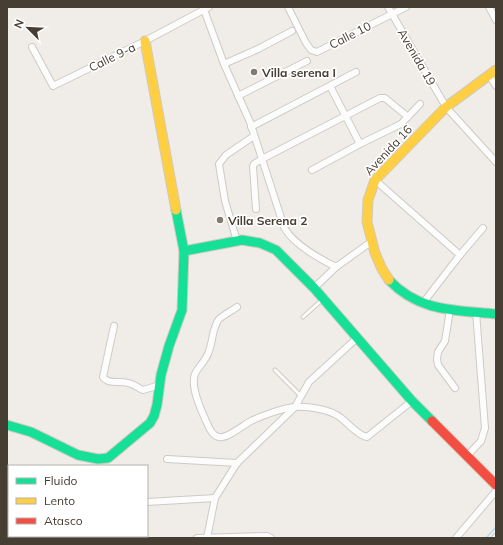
<svg xmlns="http://www.w3.org/2000/svg" width="503" height="545" font-family="Mulish,sans-serif">
  <style>
    .lines { fill: none; stroke-linecap: round; stroke-linejoin: round }
    .stream { stroke: #b4def2; stroke-width: 1.5 }
    .lane-casing { stroke: #cecbc5; stroke-width: 5 }
    .street-casing { stroke: #cecbc5; stroke-width: 8 }
    .fast-casing { stroke: #d0cabe; stroke-width: 11 }
    .slow-casing { stroke: #d0cabe; stroke-width: 11 }
    .jam-casing { stroke: #d0cabe; stroke-width: 11 }
    .lane { stroke: #fdfcfc; stroke-width: 3 }
    .street { stroke: #fdfcfc; stroke-width: 6 }
    .fast { stroke: #16e098; stroke-width: 9 }
    .slow { stroke: #ffcf43; stroke-width: 9 }
    .jam { stroke: #f24e42; stroke-width: 9 }
    .poi-dot { fill: #827b72; stroke: #fff; stroke-width: 1.5 }
    .labels { text-anchor: middle; dominant-baseline: central; stroke-width: 3.5; stroke-linejoin: round; paint-order: stroke }
    .street-label { font-size: 12px; fill: #463d33; stroke: #fff }
    .poi-label { font-size: 12px; font-weight: bold; fill: #463d33; stroke: #fff; text-anchor: start }
  </style>
  <rect width="100%" height="100%" fill="#f0ede8"/>
  <g class="lines">
    <path class="stream" d="M486,538l10,-11"/>
    <g class="lane-casing">
      <g id="lane">
        <path d="M303,317l19,-17"/>
        <path d="M275,370l26,26"/>
      </g>
    </g>
    <g class="street-casing">
      <g id="street">
        <path d="M203,7l21,57 26,58 34,105c8,16 36,32 52,40l35,-25"/>
        <path d="M288,7l18,36 5,7 6,2 89,-45"/>
        <path d="M388,7l58,100 50,55"/>
        <path d="M489,7l7,13"/>
        <path d="M32,47l21,39 92,-45 64,-34"/>
        <path d="M224,64l34,-15 34,-18"/>
        <path d="M489,75l7,11"/>
        <path d="M330,86l30,58"/>
        <path d="M238,96l69,-35"/>
        <path d="M251,127l105,-55"/>
        <path d="M312,170l48,-26 41,-20 19,-20"/>
        <path d="M375,180l85,75 -37,48"/>
        <path d="M256,209l-3,-42 1,-3 8,-5 118,-61h5l23,19"/>
        <path d="M237,241l-12,-40 -6,-37 7,-9 28,-19"/>
        <path d="M460,255l23,-27"/>
        <path d="M314,288l22,-21"/>
        <path d="M237,307c-6,4 -13,8 -18,12 -7,9 -6,22 -10,32 -3,10 -11,16 -14,23 -5,12 6,36 11,47 3,6 5,14 13,16 8,2 24,-12 32,-16 10,-5 32,-13 43,-14 13,-1 36,2 47,11 8,6 16,17 26,19l45,-36"/>
        <path d="M450,310l-5,31 -7,11 -1,7 1,6 17,23"/>
        <path d="M114,326l-11,51c5,8 17,3 25,6 6,1 10,5 15,7l17,-5"/>
        <path d="M467,456l14,-15 4,-13 -9,-116"/>
        <path d="M167,459l70,4"/>
        <path d="M147,502l68,-4"/>
        <path d="M64,538l1,-2"/>
        <path d="M79,538v-2"/>
        <path d="M197,538l70,-2 4,2"/>
        <path d="M207,538l8,-40 22,-35 58,-56 14,-25 48,-44"/>
        <path d="M456,538l40,-47"/>
        <path d="M495,538l1,-1"/>
      </g>
    </g>
    <g class="fast-casing">
      <g id="fast">
        <path d="M184,251l58,-11 18,3 16,7 38,38 98,113 20,20"/>
        <path d="M389,280c30,32 66,30 107,34"/>
        <path d="M7,425l24,7 47,23 20,4 10,-1 42,-35 4,-7 3,-11 4,-30 8,-29 13,-36 2,-59 -8,-41"/>
      </g>
    </g>
    <g class="slow-casing">
      <g id="slow">
        <path d="M145,41l31,169"/>
        <path d="M389,280l-7,-11 -7,-16 -8,-31 1,-22 7,-20 71,-73 50,-37"/>
      </g>
    </g>
    <g class="jam-casing">
      <path id="jam" d="M432,421l64,64"/>
    </g>
    <use href="#lane" class="lane"/>
    <use href="#street" class="street"/>
    <use href="#fast" class="fast"/>
    <use href="#slow" class="slow"/>
    <use href="#jam" class="jam"/>
  </g>
  <g class="poi-dot">
    <circle cx="254" cy="72" r="4"/>
    <circle cx="220" cy="220" r="4"/>
  </g>
  <g class="labels">
    <g class="street-label">
      <text transform="translate(350 35) rotate(-27)">Calle 10</text>
      <text transform="translate(112 57) rotate(-26)">Calle 9-a</text>
      <text transform="translate(417 57) rotate(60)">Avenida 19</text>
      <text transform="translate(388 150) rotate(-47)">Avenida 16</text>
    </g>
    <g class="poi-label">
      <text x="262" y="72">Villa serena I</text>
      <text x="228" y="220">Villa Serena 2</text>
    </g>
  </g>
  <rect width="503" height="545" fill="none" stroke="#463d33" stroke-width="16"/>
  <rect x="8" y="465" width="140" height="72" fill="#ffffff" stroke="#b5b1ad"/>
  <rect x="16" y="478" width="20" height="6" fill="#16e098" stroke="#b5b1ad"/>
  <text x="44" y="485" font-size="12" fill="#463d33">Fluido</text>
  <rect x="16" y="498" width="20" height="6" fill="#ffcf43" stroke="#b5b1ad"/>
  <text x="44" y="505" font-size="12" fill="#463d33">Lento</text>
  <rect x="16" y="518" width="20" height="6" fill="#f24e42" stroke="#b5b1ad"/>
  <text x="44" y="525" font-size="12" fill="#463d33">Atasco</text>
  <g transform="translate(28 28) rotate(294)" stroke="#ffffff" stroke-width="3" paint-order="stroke">
  <path d="M0-3L7 15L0 10L-7 15Z" fill="#463d33"/>
  <text y="-6" font-size="11" font-weight="bold" text-anchor="middle" fill="#463d33">N</text>
  </g>
</svg>
